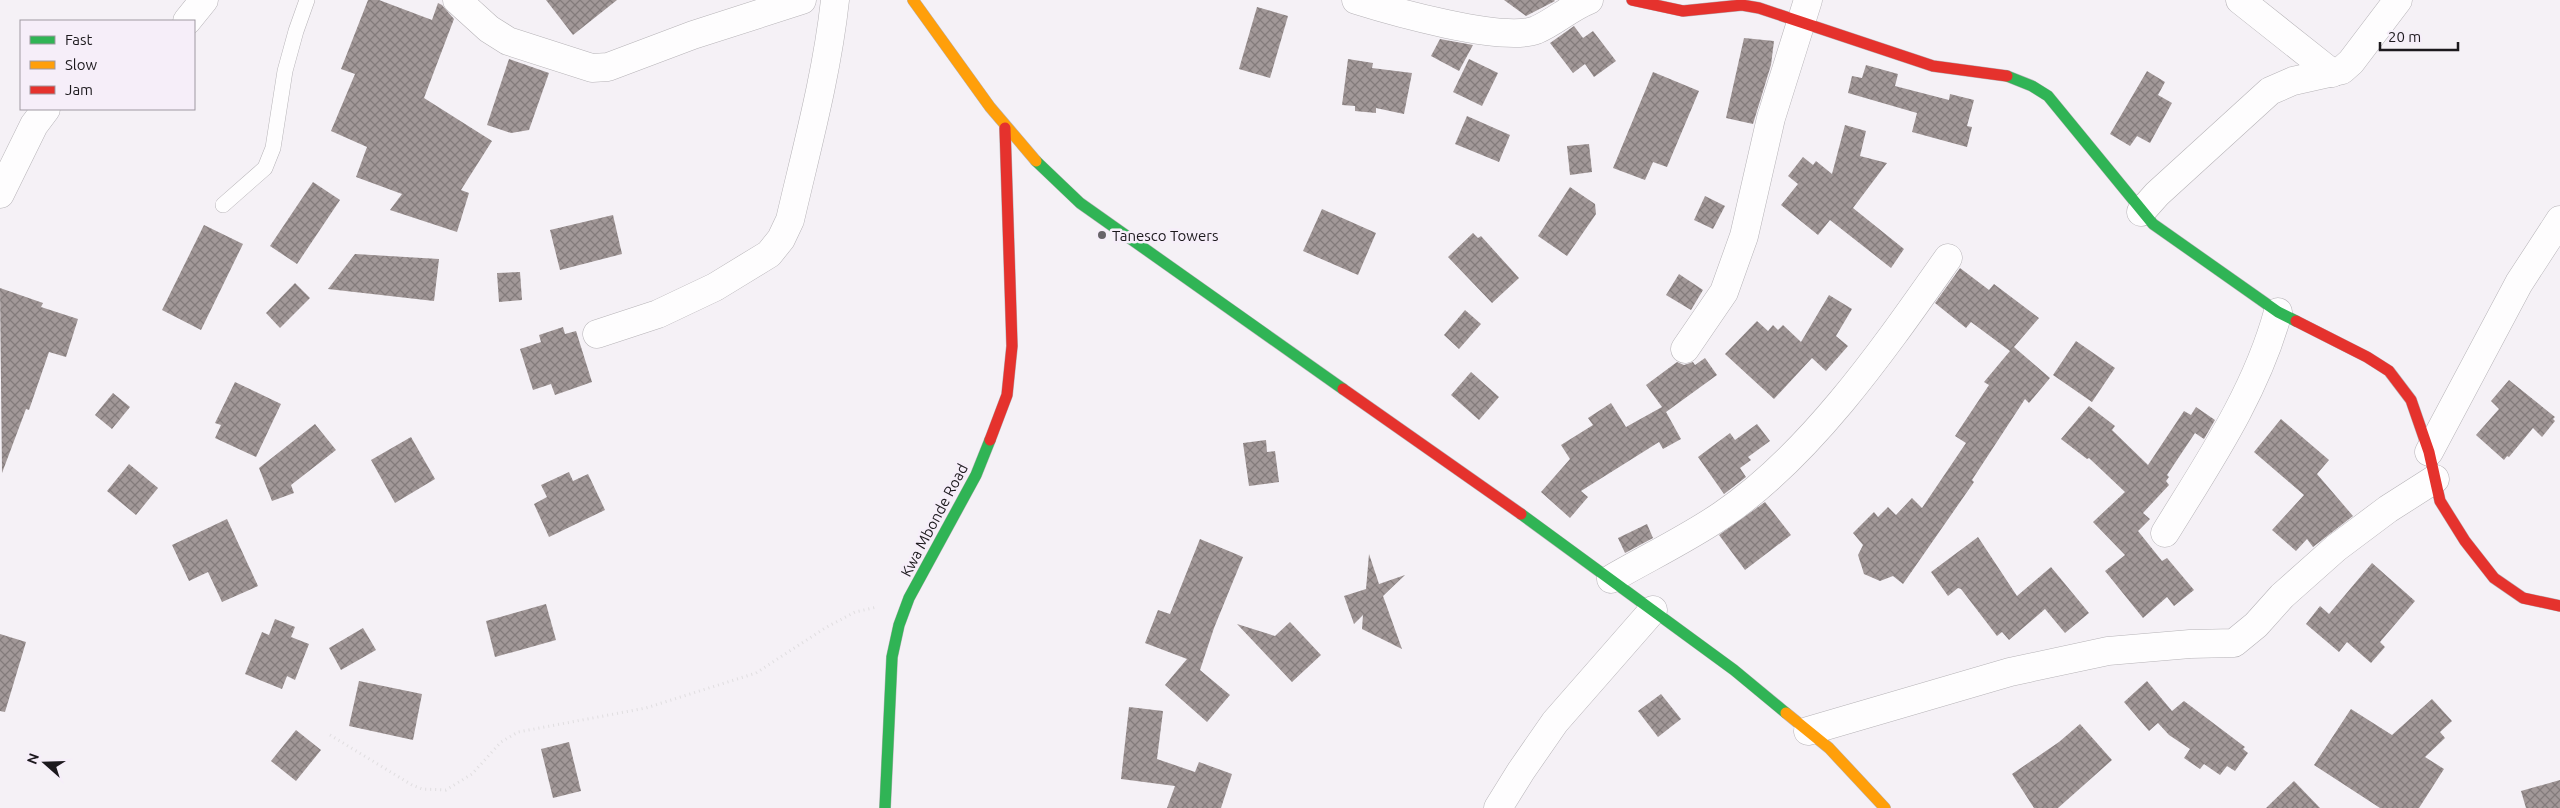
<svg xmlns="http://www.w3.org/2000/svg" width="2560" height="808" font-family="Ubuntu,sans-serif">
  <style>
    .building { fill: url(#building-cross-hatch) }
    .lines { fill: none; stroke-linecap: round; stroke-linejoin: round }
    .lane-casing { stroke: #b6b3b7; stroke-width: 16 }
    .street-casing { stroke: #b6b3b7; stroke-width: 29 }
    .fast-casing { stroke: #b6b3b7; stroke-width: 12 }
    .slow-casing { stroke: #b6b3b7; stroke-width: 12 }
    .jam-casing { stroke: #b6b3b7; stroke-width: 12 }
    .path { stroke: #e0dee0; stroke-width: 3; stroke-dasharray: 1 4; stroke-linecap: butt }
    .lane { stroke: #fefdfe; stroke-width: 15 }
    .street { stroke: #fefdfe; stroke-width: 28 }
    .fast { stroke: #30b455; stroke-width: 11 }
    .slow { stroke: #ff9f0a; stroke-width: 11 }
    .jam { stroke: #e5322d; stroke-width: 11 }
    .poi-dot { fill: #686569; stroke: #f6eef9; stroke-width: 2 }
    .labels { text-anchor: middle; dominant-baseline: central; stroke-width: 5; stroke-linejoin: round; paint-order: stroke }
    .poi-label { font-size: 15px; fill: #1c191d; stroke: #f6eef9; text-anchor: start }
    .street-label { font-size: 15px; fill: #1c191d; stroke: #f6eef9 }
  </style>
  <defs>
    <pattern id="building-cross-hatch" width="8" height="8" patternUnits="userSpaceOnUse" patternTransform="scale(1.25)"><rect width="8" height="8" fill="#a29898"/><path d="M0 0l8 8M0 8l8-8" fill="none" stroke="#837b7b"/></pattern>
  </defs>
  <rect width="100%" height="100%" fill="#f5f1f6"/>
  <g class="building">
    <path d="M368,0h11l53,20 6,-17 4,2 12,14 -30,79 68,43 -31,49 8,3 -12,39 -67,-22 12,-16 -46,-17 11,-30 -36,-16 24,-57 -14,-5z"/>
    <path d="M546,0h71l-44,35z"/>
    <path d="M1504,0h50l1,1 -29,15z"/>
    <path d="M1257,7l31,9 -18,62 -31,-9z"/>
    <path d="M1574,26l9,12 10,-7 23,30 -22,16 -9,-13 -12,9 -23,-30z"/>
    <path d="M1744,38l30,3 -3,24 -18,59 -27,-6z"/>
    <path d="M1440,39l33,6 -14,26 -28,-15z"/>
    <path d="M509,59l40,14 -20,57 -18,3 -24,-8z"/>
    <path d="M1348,59l25,4 -1,5 40,5 -8,41 -28,-6v5l-21,-2v-5l-13,-1z"/>
    <path d="M1469,59l29,14 -16,33 -29,-14z"/>
    <path d="M1866,65l32,9 -3,12 54,14 1,-6 24,6 -7,26 5,1 -5,20 -55,-15 5,-19 -69,-20 4,-17 10,2z"/>
    <path d="M2147,71l18,11 -7,13 14,8 -22,40 -13,-7 -7,10 -20,-12z"/>
    <path d="M1653,72l46,19 -32,76 -14,-5 -8,18 -32,-12z"/>
    <path d="M1467,116l43,19 -11,27 -44,-18z"/>
    <path d="M1845,125l21,6 -6,25 27,7 -34,45 51,41 -13,19 -61,-48 -12,15 -37,-30 17,-21 -10,-8 15,-19 10,8 3,-4 16,13z"/>
    <path d="M1589,144l3,28 -22,3 -3,-29z"/>
    <path d="M313,182l27,18 -43,64 -27,-18z"/>
    <path d="M1570,187l25,17 1,10 -29,42 -29,-20z"/>
    <path d="M1705,196l20,10 -12,23 -19,-9z"/>
    <path d="M1322,209l54,24 -18,42 -55,-24z"/>
    <path d="M613,215l9,39 -62,16 -10,-40z"/>
    <path d="M204,225l39,19 -42,86 -39,-20z"/>
    <path d="M1473,233l5,5 3,-2 38,42 -27,25 -44,-46z"/>
    <path d="M355,254l84,5 -5,42 -106,-12z"/>
    <path d="M1960,268l29,22 5,-6 45,34 -25,29 36,31 -21,25 -4,-4 -53,81 2,2 -71,102 -10,-8 -13,5 -16,-7 -6,-19 5,-10 -10,-12 21,-21 4,5 10,-10 8,8 16,-17 10,10 44,-65 -11,-7 34,-51 -5,-3 26,-31 -39,-29 -5,6 -31,-25z"/>
    <path d="M520,272l2,28 -23,2 -2,-29z"/>
    <path d="M1679,274l24,16 -12,20 -25,-15z"/>
    <path d="M295,283l15,15 -30,30 -14,-15z"/>
    <path d="M0,288l43,15 -2,4 37,12 -12,38 -17,-5 -20,58 -3,-1 -24,64z"/>
    <path d="M1829,295l23,14 -16,27 12,10 -22,25 -14,-13 -38,41 -49,-45 32,-33 11,10 5,-6 5,5 5,-5 18,17z"/>
    <path d="M1465,310l16,14 -22,25 -15,-14z"/>
    <path d="M563,327l2,7 11,-3 16,51 -37,13 -4,-11 -18,6 -13,-41 21,-7 -2,-7z"/>
    <path d="M2076,341l39,27 -23,34 -39,-27z"/>
    <path d="M1705,358l12,17 -51,37 15,27 -18,10 -4,-7 -78,49 7,6 -18,21 -29,-26 29,-33 -9,-14 32,-20 -5,-7 23,-15 15,24 36,-20 -16,-22 31,-23 7,3 9,-3 2,3z"/>
    <path d="M1471,372l28,25 -20,23 -28,-25z"/>
    <path d="M2509,380l46,37 -2,2 2,2 -13,16 -9,-9 -24,29 -2,-1 -3,4 -28,-25 23,-26 -8,-8z"/>
    <path d="M235,382l46,22 -25,53 -41,-19 6,-13 -6,-2z"/>
    <path d="M113,393l17,14 -18,22 -17,-14z"/>
    <path d="M2089,406l26,20 -3,4 36,35 36,-54 7,4 5,-8 19,13 -11,19 -9,-6 -28,42 2,2 -3,4 3,4 -26,28 7,6 -12,12 24,30 5,-3 27,32 -20,16 -7,-9 -24,21 -38,-47 20,-16 -32,-33 32,-30 -36,-34 -2,1 -26,-20z"/>
    <path d="M2281,419l48,41 -12,14 36,42 -40,31 -6,-8 -11,12 -24,-21 32,-35 -50,-43z"/>
    <path d="M315,424l21,26 -45,35 3,8 -22,8 -13,-33z"/>
    <path d="M1757,424l13,17 -22,16 3,3 -11,8 6,9 -22,17 -26,-37 32,-24 5,7z"/>
    <path d="M411,437l24,42 -40,24 -24,-43z"/>
    <path d="M1266,440l1,12 8,-1 4,31 -30,4 -6,-43z"/>
    <path d="M129,464l29,24 -22,27 -29,-24z"/>
    <path d="M569,472l4,9 15,-7 17,36 -56,27 -15,-33 13,-7 -6,-12z"/>
    <path d="M1765,502l26,33 -46,35 -26,-35z"/>
    <path d="M227,519l31,67 -36,16 -14,-30 -19,9 -17,-36z"/>
    <path d="M1647,524l6,14 -28,15 -7,-15z"/>
    <path d="M1978,537l39,59 34,-29 38,46 -24,20 -20,-24 -36,31 -7,-8 -5,4 -36,-47 -3,-1 -10,8 -17,-24z"/>
    <path d="M1200,539l43,18 -29,71 -14,42 30,25 -23,27 -42,-37 22,-26 -42,-16 13,-33 12,4z"/>
    <path d="M1369,554l10,30 26,-9 -22,21 19,53 -40,-20 1,-14 -9,9 -10,-28 22,-7z"/>
    <path d="M2372,563l43,38 -35,41 5,5 -14,16 -24,-21 -8,10 -33,-28 14,-18 9,8z"/>
    <path d="M546,604l10,36 -61,17 -9,-36z"/>
    <path d="M275,619l20,8 -4,10 18,7 -14,36 -8,-4 -5,13 -37,-15 17,-42 7,3z"/>
    <path d="M1290,622l31,33 -29,27 -55,-58 38,12z"/>
    <path d="M363,628l13,22 -35,20 -12,-22z"/>
    <path d="M0,634l26,8 -21,70 -5,-1z"/>
    <path d="M359,681l63,13 -9,46 -64,-14z"/>
    <path d="M2147,681l25,30 12,-10 61,46 -2,2 5,4 -13,18 -8,-5 -7,9 -16,-11 -4,5 -16,-11 6,-9 -21,-14 -11,-12 -9,8 -25,-29z"/>
    <path d="M1661,694l20,25 -23,18 -20,-26z"/>
    <path d="M2432,699l20,22 -12,11 5,6 -20,19 19,12 -25,39h-39l-66,-43 37,-56 41,26z"/>
    <path d="M1129,707l34,4 -6,48 38,13 4,-10 33,12 -11,34h-54l8,-22 -54,-7z"/>
    <path d="M2080,724l32,36 -54,48h-24l-22,-34 47,-32z"/>
    <path d="M296,730l25,20 -25,31 -25,-20z"/>
    <path d="M569,742l12,49 -28,7 -12,-49z"/>
    <path d="M2560,780v28h-34l-5,-17z"/>
    <path d="M2294,781l26,27h-54z"/>
  </g>
  <g class="lines">
    <g class="lane-casing">
      <path id="lane" d="M223,205l42,-37 8,-20 12,-77 11,-40 11,-31"/>
    </g>
    <g class="street-casing">
      <g id="street">
        <path d="M457,0l32,29 19,12 84,27 16,-1 85,-32 109,-35"/>
        <path d="M1356,0c35,11 147,43 180,30 19,-8 33,-22 53,-30"/>
        <path d="M2240,0l92,73"/>
        <path d="M187,21l17,-21"/>
        <path d="M0,194l34,-69 12,-16"/>
        <path d="M2141,212l16,-18 113,-103 23,-10 49,-11 9,-8 47,-62"/>
        <path d="M597,334l61,-20 57,-27 54,-33 12,-15 9,-19c17,-73 37,-146 45,-220"/>
        <path d="M1685,349l39,-57 20,-56 27,-118 37,-118"/>
        <path d="M2429,452l90,-169 41,-63"/>
        <path d="M2165,533c43,-70 91,-140 113,-221"/>
        <path d="M1611,579c36,-21 76,-40 111,-64 90,-61 164,-169 226,-257"/>
        <path d="M1808,731l202,-59 98,-21 82,-7 44,-1 22,-18 26,-29 54,-48 52,-39 47,-30"/>
        <path d="M1498,808l23,-37 34,-49 98,-112"/>
      </g>
    </g>
    <g class="fast-casing">
      <g id="fast">
        <path d="M2007,76l25,10 16,10 105,128 125,88 18,9"/>
        <path d="M1036,161l44,42 263,186"/>
        <path d="M1521,514l213,156 52,43"/>
        <path d="M885,808l7,-151 7,-32 10,-27 67,-123 14,-35"/>
      </g>
    </g>
    <g class="slow-casing">
      <g id="slow">
        <path d="M913,0l77,107 46,54"/>
        <path d="M1786,713l43,35 56,60"/>
      </g>
    </g>
    <g class="jam-casing">
      <g id="jam">
        <path d="M1632,0l51,11 59,-6 17,3 174,58 74,10"/>
        <path d="M2296,321l71,36 22,14 22,29 18,52 11,49 25,40 29,37 29,20 37,8"/>
        <path d="M1343,389l178,125"/>
        <path d="M990,440l17,-45 5,-49 -7,-218"/>
      </g>
    </g>
    <path class="path" d="M330,735l82,50 10,4 24,1 26,-16 29,-32 17,-10 128,-24 110,-35 69,-45 30,-16 22,-5"/>
    <use href="#lane" class="lane"/>
    <use href="#street" class="street"/>
    <use href="#fast" class="fast"/>
    <use href="#slow" class="slow"/>
    <use href="#jam" class="jam"/>
  </g>
  <circle class="poi-dot" cx="1102" cy="235" r="5"/>
  <g class="labels">
    <g class="poi-label">
      <text x="1112" y="235">Tanesco Towers</text>
    </g>
    <g class="street-label">
      <text transform="translate(934 520) rotate(-62)">Kwa Mbonde Road</text>
    </g>
  </g>
  <rect x="20" y="20" width="175" height="90" fill="#f6eef9" stroke="#9f99a1"/>
  <rect x="30" y="36" width="25" height="8" fill="#30b455" stroke="#9f99a1"/>
  <text x="65" y="45" font-size="15" fill="#1c191d">Fast</text>
  <rect x="30" y="61" width="25" height="8" fill="#ff9f0a" stroke="#9f99a1"/>
  <text x="65" y="70" font-size="15" fill="#1c191d">Slow</text>
  <rect x="30" y="86" width="25" height="8" fill="#e5322d" stroke="#9f99a1"/>
  <text x="65" y="95" font-size="15" fill="#1c191d">Jam</text>
  <g transform="translate(45 763) rotate(290)" stroke="#f6eef9" stroke-width="4" paint-order="stroke">
  <path d="M0-4L9 19L0 12L-9 19Z" fill="#1c191d"/>
  <text y="-8" font-size="14" font-weight="bold" text-anchor="middle" fill="#1c191d">N</text>
  </g>
  <path d="M2380 42v8h78v-8" fill="none" stroke="#1c191d" stroke-width="2.5"/>
  <text x="2388" y="42" font-size="15" fill="#1c191d" stroke="#f6eef9" stroke-width="4" paint-order="stroke">20 m</text>
</svg>
